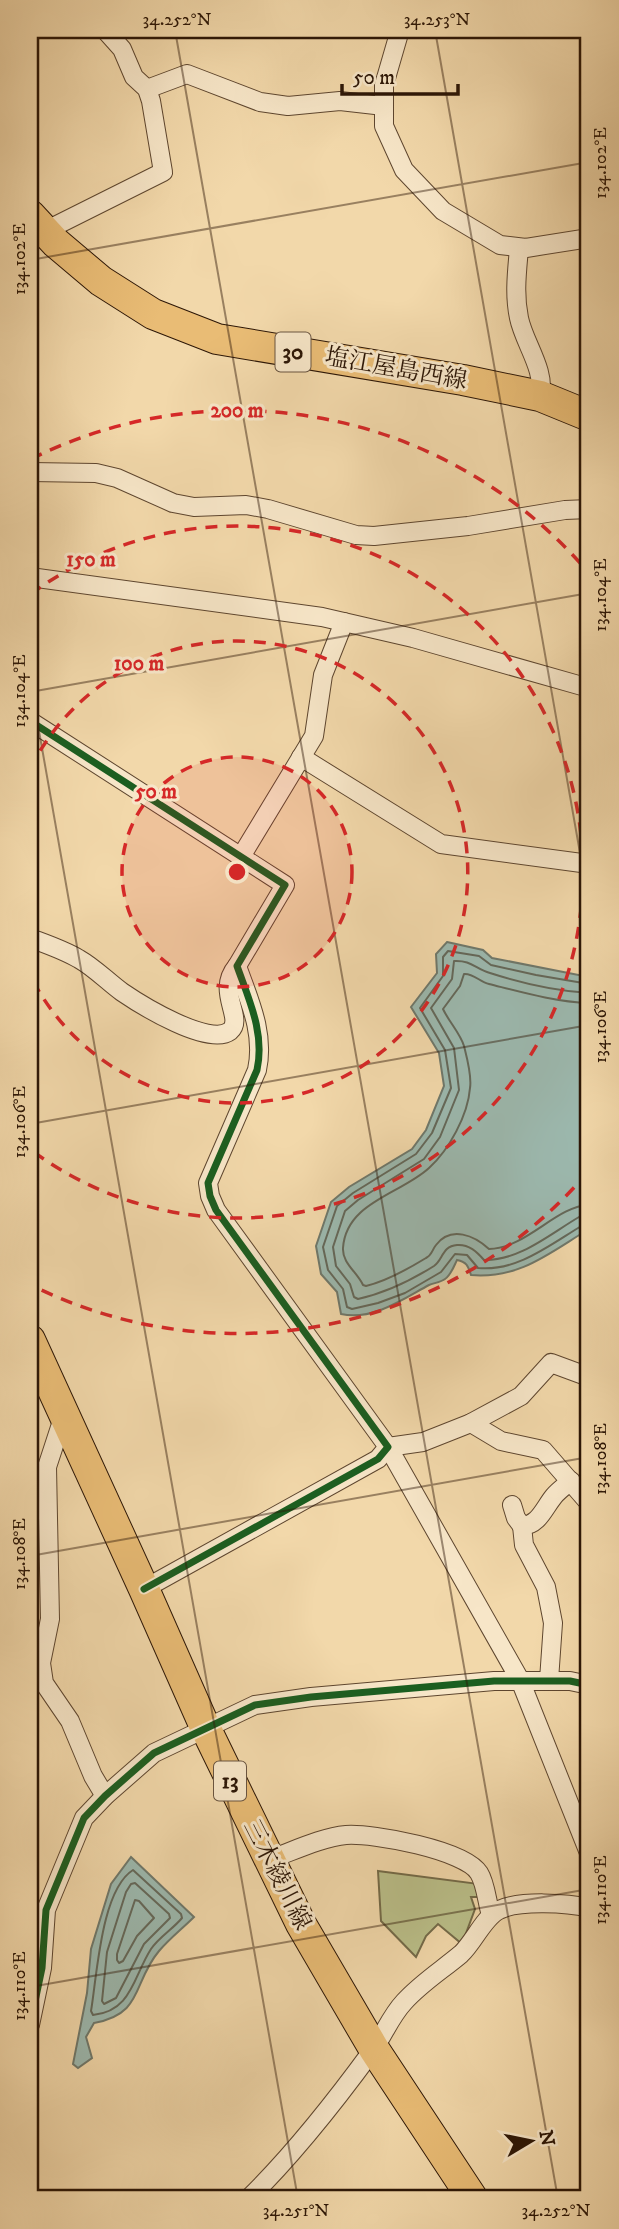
<svg xmlns="http://www.w3.org/2000/svg" width="619" height="2229" font-family="'IM FELL DW Pica','Noto Serif JP',serif">
  <style>
    .green { fill: #babf89; stroke: #736a48; stroke-width: 2 }
    .water { fill: #9cb9af; stroke: #6f786b; stroke-width: 2 }
    .lines { fill: none; stroke-linecap: round; stroke-linejoin: round }
    .shore { stroke: #64685a; stroke-width: 2 }
    .minor-casing { stroke: #5e462f; stroke-width: 20 }
    .primary-casing { stroke: #2c1606; stroke-width: 32 }
    .minor { stroke: #f7e6c8; stroke-width: 18 }
    .primary { stroke: #e9bc75; stroke-width: 30 }
    .cycleway-casing { stroke: #f7e6c8; stroke-width: 11 }
    .cycleway { stroke: #1b5e20; stroke-width: 7 }
    .ticks { fill: none; stroke: #2c1606; stroke-width: 2; stroke-opacity: 0.45 }
    .ring { fill: none; stroke: #d62828; stroke-width: 3.5; stroke-dasharray: 12 9 }
    .labels { text-anchor: middle; dominant-baseline: central; stroke-width: 6; stroke-linejoin: round; paint-order: stroke }
    .shield { fill: #f7e6c8; stroke: #695440; stroke-width: 2 }
    .shield-label { font-size: 23px; font-weight: bold; fill: #2c1606 }
    .street-label { font-size: 24px; fill: #2c1606; stroke: #f7e6c8 }
    .centre { fill: #d62828; stroke: #f7e6c8; stroke-width: 3.5 }
    .ring-label { font-size: 21px; text-anchor: middle; font-weight: bold; fill: #d62828; stroke: #f7e6c8; stroke-width: 6; stroke-linejoin: round; paint-order: stroke }
    .neatline { fill: none; stroke: #2c1606; stroke-width: 2.5 }
    .ticks-label { font-size: 18px; text-anchor: middle; fill: #2c1606 }
  </style>
  <rect width="100%" height="100%" fill="#f2d8aa"/>
  <filter id="stains"><feTurbulence type="fractalNoise" baseFrequency=".00286" numOctaves="4"/><feColorMatrix values="0 0 0 0 .2 0 0 0 0 .09 0 0 0 0 .02 0 0 0 .5 -.17"/></filter>
  <radialGradient id="worn" r=".72"><stop offset=".6" stop-color="#630" stop-opacity="0"/><stop offset="1" stop-color="#630" stop-opacity=".3"/></radialGradient>
  <path class="green" d="M378,1871l101,13 -1,13h-7l4,12 -13,35 -24,-20 -12,12 -10,21 -35,-36z"/>
  <g class="water">
    <path d="M447,942l36,8 9,8 97,19v252c-40,24 -69,50 -118,46 -3,-9 -4,-13 -14,-15 -3,6 -6,15 -12,19 -4,3 -11,4 -16,6 -26,14 -56,36 -88,29l-4,-22 -16,-18 -5,-28 15,-44 18,-15 63,-38 14,-19 18,-44 -5,-33 -28,-46 26,-34 -1,-19z"/>
    <path d="M30,1430l7,168 -2,17 -4,7z"/>
    <path d="M131,1857l63,60c-11,11 -25,22 -35,34 -27,32 -15,63 -65,72l-8,14 6,21 -14,10 -5,-4 14,-71 4,-44 20,-65z"/>
  </g>
  <g class="lines">
    <g class="shore">
      <path d="M589,984l-53,-9 -45,-10 -12,-9 -31,-5 -5,6v19l-23,32 25,42 6,38 -19,45 -16,21 -63,39 -16,13 -14,41 5,23 15,19 4,18 5,2 26,-6 27,-10 36,-21 14,-18 12,1 11,13c39,4 73,-24 105,-43l6,-1"/>
      <path d="M589,993c-32,-2 -68,-10 -99,-20 -15,-4 -18,-13 -36,-12l-2,18 -21,29 23,40 5,42 -19,47 -16,22 -66,41 -13,11 -12,36 3,19 14,18 4,13 4,2c27,-6 52,-18 76,-33 9,-6 8,-20 23,-21 12,-1 20,7 27,15 35,1 66,-26 95,-43l10,-2"/>
      <path d="M589,1003c-33,-1 -68,-11 -100,-19 -9,-2 -16,-11 -25,-10l-4,12 -17,23c6,13 17,24 21,37 3,12 8,30 6,42 -2,27 -21,62 -41,80 -28,26 -83,34 -86,80 -1,15 14,24 20,37l3,1c21,-5 42,-17 60,-28 6,-3 6,-8 10,-13 15,-20 39,-9 53,4 38,-1 67,-43 100,-44"/>
      <path d="M133,1870l48,44 1,4c-9,11 -23,19 -31,31 -18,28 -19,62 -58,66l-2,-4c6,-35 10,-121 42,-141z"/>
      <path d="M135,1883l34,31 1,4 -26,26 -28,54 -12,6 -2,-3 5,-49 19,-60 5,-8z"/>
      <path d="M135,1900l4,1 15,17 -17,18 -14,25 -4,2 -2,-3v-6z"/>
    </g>
    <g class="minor-casing">
      <g id="minor">
        <path d="M400,30l-16,55v41l20,44 39,41 57,34 26,3 63,-10"/>
        <path d="M586,30l3,4"/>
        <path d="M147,89l40,-15 73,28 28,4 52,-5 44,5"/>
        <path d="M45,231l118,-59 -12,-71 -4,-12 -13,-12 -12,-28 -17,-19"/>
        <path d="M519,248c-2,24 -5,46 0,70 5,25 27,52 21,78"/>
        <path d="M30,472l66,1 21,5 56,25 21,4 52,-2 22,4 88,26 18,1 94,-10 97,-16 24,-1"/>
        <path d="M30,577l292,40 91,21 176,50"/>
        <path d="M30,721l255,164 -48,81c12,34 28,67 20,104l-49,113 2,13 6,14 172,237 -10,12 -234,130"/>
        <path d="M301,757l140,87 148,20"/>
        <path d="M242,855l72,-119 9,-61 21,-53"/>
        <path d="M30,938c16,6 34,12 49,21 16,9 29,23 43,33 19,13 87,55 108,39 15,-13 -15,-39 7,-65"/>
        <path d="M589,1377l-38,-14 -30,33 -50,27 -48,19 -35,5 132,233 69,173"/>
        <path d="M64,1415l-17,52 3,152 -9,44 3,20 26,38 23,55 12,20"/>
        <path d="M471,1423l30,18 42,9 46,53"/>
        <path d="M512,1505l4,13 6,8c17,-1 22,-18 32,-30 5,-6 11,-10 17,-15"/>
        <path d="M522,1526l2,19 22,42 7,36 -4,57"/>
        <path d="M268,1860c23,-8 54,-23 78,-25 27,-2 119,15 133,38 7,11 8,30 12,42"/>
        <path d="M30,2025l12,-57 4,-58 38,-92 21,-22 49,-43 101,-48 56,-8 183,-16h76l19,4"/>
        <path d="M248,2199c46,-45 86,-96 124,-148 12,-16 18,-34 32,-49 17,-19 38,-32 57,-48 13,-12 23,-37 38,-44 20,-10 69,-7 90,-2"/>
      </g>
    </g>
    <g class="primary-casing">
      <g id="primary">
        <path d="M30,215l26,28 45,38 52,33 64,25 246,41 77,16 49,20"/>
        <path d="M30,1340l114,249 61,138 96,197 73,125 99,150"/>
      </g>
    </g>
    <use href="#minor" class="minor"/>
    <use href="#primary" class="primary"/>
    <g class="cycleway-casing">
      <g id="cycleway">
        <path d="M30,721l255,164 -48,81c12,34 28,67 20,104l-49,113 2,13 6,14 172,237 -10,12 -234,130"/>
        <path d="M30,2025l12,-57 4,-58 38,-92 21,-22 49,-43 101,-48 56,-8 183,-16h76l19,4"/>
      </g>
    </g>
    <use href="#cycleway" class="cycleway"/>
  </g>
  <path class="ticks" d="M175,30l383,2169M435,30l154,874M30,260l559,-98M30,680l268,1519M30,692l559,-99M30,1124l559,-99M30,1556l559,-99M30,1987l559,-98M30,2154l8,45"/>
  <circle cx="237" cy="872" r="115" fill="#d62828" fill-opacity=".12"/>
  <g class="ring">
    <circle cx="237" cy="872" r="115"/>
    <path d="M30 769A231 231 0 1 1 30 975"/>
    <path d="M31 594A346 346 0 1 1 31 1150"/>
    <path d="M588 1172A462 462 0 0 1 31 1285M31 459A462 462 0 0 1 588 572"/>
  </g>
  <g class="labels">
    <g class="shield">
      <rect x="275.5" y="332.5" width="35" height="39" rx="5"/>
      <rect x="214" y="1761.5" width="32" height="39" rx="5"/>
    </g>
    <g class="shield-label">
      <text x="293" y="352">30</text>
      <text x="230" y="1781">13</text>
    </g>
    <g class="street-label">
      <text transform="translate(396 369) rotate(10)">塩江屋島西線</text>
      <text transform="translate(277 1875) rotate(63)">三木綾川線</text>
    </g>
  </g>
  <circle cx="237" cy="872" r="10" class="centre"/>
  <g class="ring-label">
    <text x="237" y="417">200 m</text>
    <text x="91" y="566">150 m</text>
    <text x="139" y="670">100 m</text>
    <text x="156" y="798">50 m</text>
  </g>
  <rect width="619" height="2229" fill="none" stroke="#f2d8aa" stroke-width="77"/>
  <g transform="translate(531 2141) rotate(80)" stroke="#f7e6c8" stroke-width="5" paint-order="stroke">
  <path d="M0-5L12 26L0 18L-12 26Z" fill="#2c1606"/>
  <text y="-10" font-size="19" font-weight="bold" text-anchor="middle" fill="#2c1606">N</text>
  </g>
  <path d="M342 84v10h116v-10" fill="none" stroke="#2c1606" stroke-width="3.5"/>
  <text x="353" y="84" font-size="21" fill="#2c1606" stroke="#f7e6c8" stroke-width="5" paint-order="stroke">50 m</text>
  <rect x="38" y="38" width="542" height="2152" class="neatline"/>
  <g class="ticks-label">
    <text x="177" y="25">34.252°N</text>
    <text x="437" y="25">34.253°N</text>
    <text transform="translate(600 163) rotate(-90)" y="6">134.102°E</text>
    <text transform="translate(19 259) rotate(-90)" y="6">134.102°E</text>
    <text transform="translate(600 595) rotate(-90)" y="6">134.104°E</text>
    <text transform="translate(19 691) rotate(-90)" y="6">134.104°E</text>
    <text transform="translate(600 1027) rotate(-90)" y="6">134.106°E</text>
    <text transform="translate(19 1122) rotate(-90)" y="6">134.106°E</text>
    <text transform="translate(600 1459) rotate(-90)" y="6">134.108°E</text>
    <text transform="translate(19 1554) rotate(-90)" y="6">134.108°E</text>
    <text transform="translate(600 1890) rotate(-90)" y="6">134.110°E</text>
    <text transform="translate(19 1986) rotate(-90)" y="6">134.110°E</text>
    <text x="296" y="2216">34.251°N</text>
    <text x="556" y="2216">34.252°N</text>
  </g>
  <rect width="100%" height="100%" filter="url(#stains)"/>
  <rect width="100%" height="100%" fill="url(#worn)"/>
</svg>
